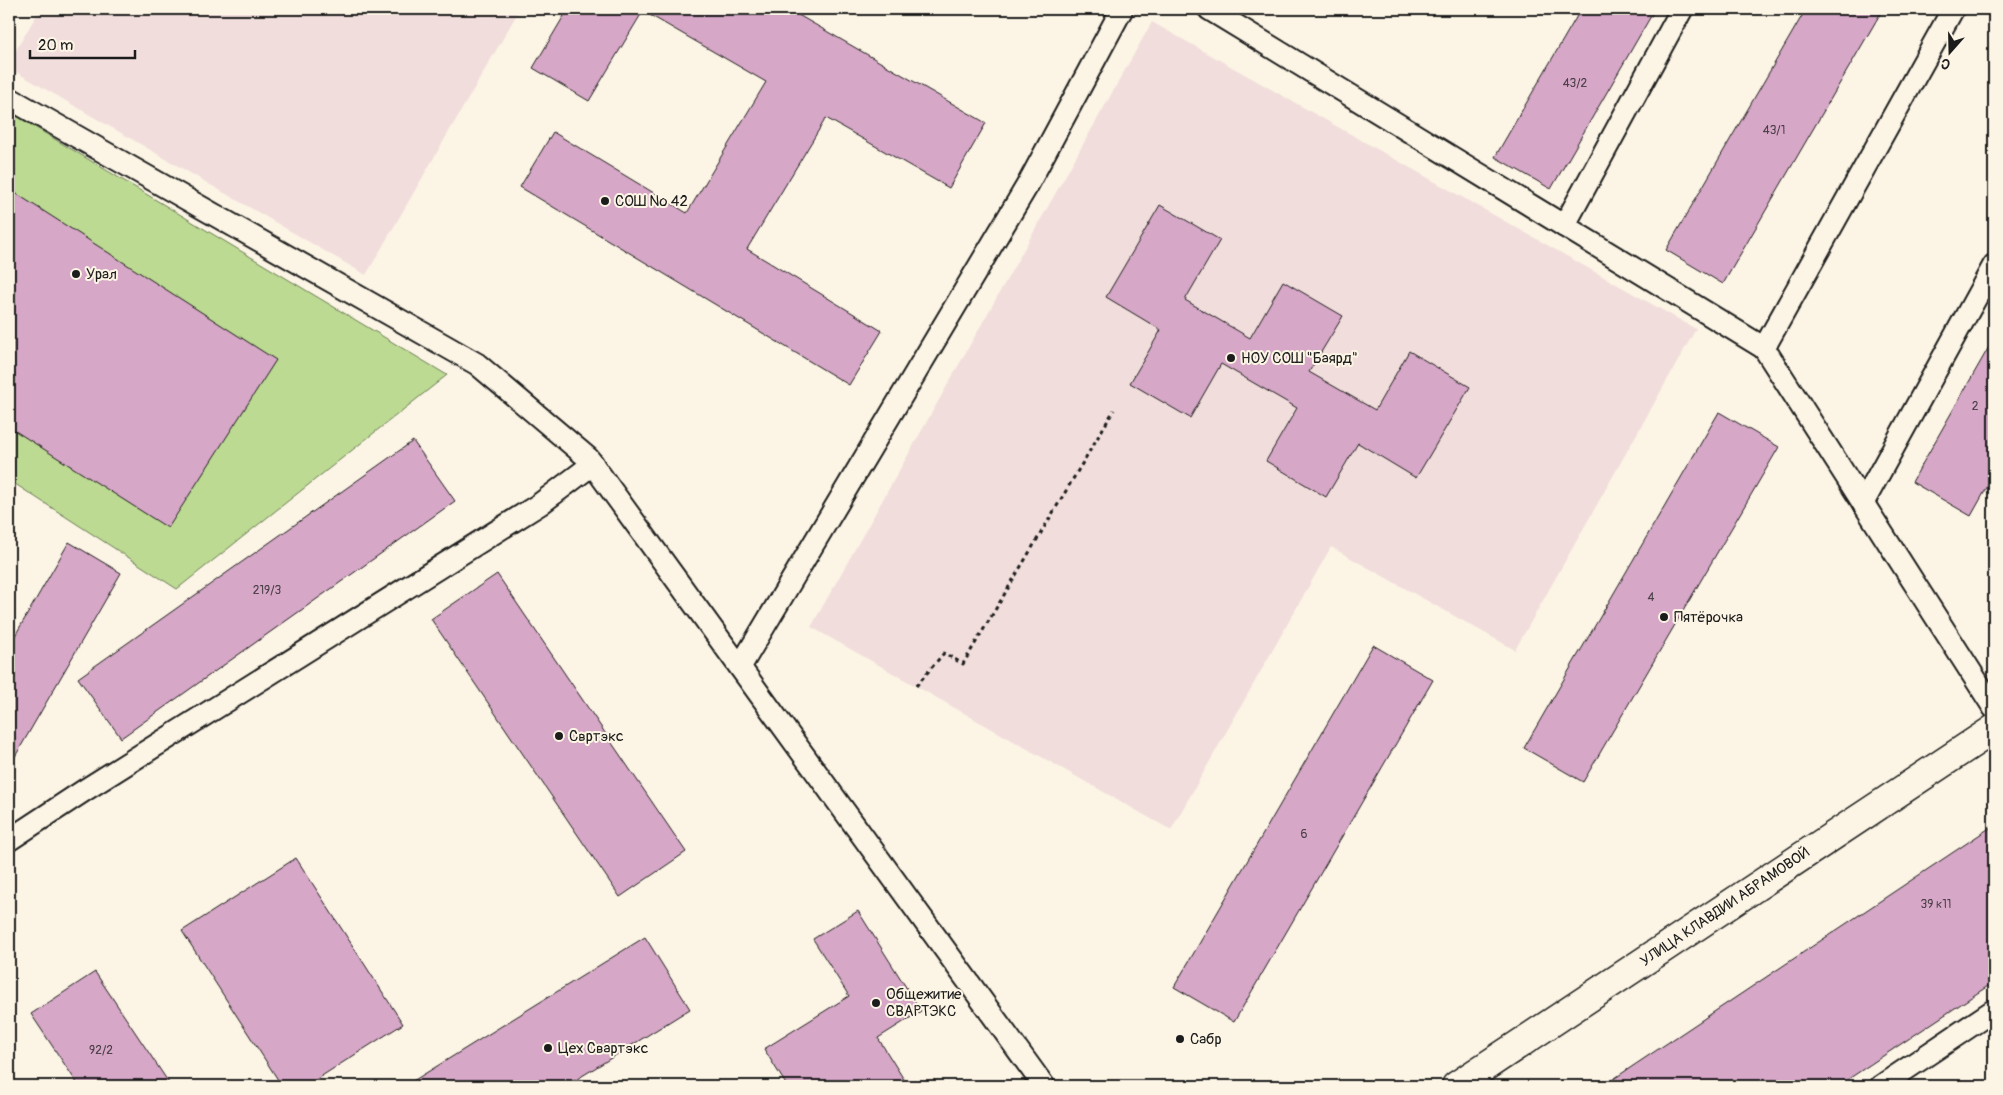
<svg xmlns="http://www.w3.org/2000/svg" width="2003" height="1095" font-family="Pangolin,sans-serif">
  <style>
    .built { fill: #f1dedc }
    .green { fill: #bcda92; stroke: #6c7b57 }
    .building { fill: #d6a7c7; stroke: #1c1c1c }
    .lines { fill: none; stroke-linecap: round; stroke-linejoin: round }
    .service-casing { stroke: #1c1c1c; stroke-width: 25 }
    .minor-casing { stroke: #1c1c1c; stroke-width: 31 }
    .path { stroke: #1c1c1c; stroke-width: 3; stroke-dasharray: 4 4; stroke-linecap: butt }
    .service { stroke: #fcf5e5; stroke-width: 21 }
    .minor { stroke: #fcf5e5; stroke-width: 28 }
    .poi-dot { fill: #1c1c1c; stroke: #fcf5e5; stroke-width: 2 }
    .labels { text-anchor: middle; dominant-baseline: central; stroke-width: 4; stroke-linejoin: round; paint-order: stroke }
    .number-label { font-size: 12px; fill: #4a3f47 }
    .poi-label { font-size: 15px; fill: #1c1c1c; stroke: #fcf5e5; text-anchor: start }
    .street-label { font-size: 15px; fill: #1c1c1c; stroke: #fcf5e5 }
  </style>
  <rect width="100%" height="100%" fill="#fcf5e5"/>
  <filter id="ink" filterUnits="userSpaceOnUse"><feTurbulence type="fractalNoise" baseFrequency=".02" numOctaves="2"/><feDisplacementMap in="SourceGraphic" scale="10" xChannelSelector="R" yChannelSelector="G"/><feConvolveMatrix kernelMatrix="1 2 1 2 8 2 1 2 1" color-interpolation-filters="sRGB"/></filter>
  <g filter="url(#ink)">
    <g class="built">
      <path d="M40,9h480l-154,266 -357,-207v-6z"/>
      <path d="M1152,22l544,307 -181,321 -184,-103 -160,283 -360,-203z"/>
    </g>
    <path class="green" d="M13,114l434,261 -270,214 -168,-109v-358z"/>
    <g class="building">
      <path d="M568,9h220l198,114 -37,65 -123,-70 -79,131 135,82 -33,54 -329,-198 33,-55 134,81 79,-131 -123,-71 -54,90 -56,-33z"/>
      <path d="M1581,9h74l-104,180 -56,-32z"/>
      <path d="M1806,9h77l-160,275 -57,-34z"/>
      <path d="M9,189l267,171 -108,168 -159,-101z"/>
      <path d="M1160,205l60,35 -35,60 65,38 33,-57 60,35 -34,56 66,38 34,-59 61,36 -54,91 -58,-35 -32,54 -60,-36 31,-53 -76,-44 -31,54 -60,-35 31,-53 -55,-33z"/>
      <path d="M1994,338v137l-23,41 -59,-34z"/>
      <path d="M1719,412l60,35 -196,335 -59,-34z"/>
      <path d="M413,441l42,60 -334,237 -43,-60z"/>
      <path d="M69,542l52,31 -112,194v-121z"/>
      <path d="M497,574l189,278 -66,45 -189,-278z"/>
      <path d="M1373,645l60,35 -199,342 -60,-35z"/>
      <path d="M1994,825v157l-156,104h-235z"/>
      <path d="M296,858l107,166 -97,62h-24l-100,-155z"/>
      <path d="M858,911l63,100 -43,27 30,48h-121l-23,-37 85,-53 -36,-57z"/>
      <path d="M645,937l45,72 -124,77h-161z"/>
      <path d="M95,972l76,114h-92l-48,-72z"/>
    </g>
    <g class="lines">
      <g class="service-casing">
        <g id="service">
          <path d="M1209,9l555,339"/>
          <path d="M1953,9l-189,339 230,360"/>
          <path d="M9,98l468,266 111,94 456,628"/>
          <path d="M1564,226l118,-217"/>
          <path d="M1863,503l131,-238"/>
          <path d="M740,667l287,-481 95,-177"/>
          <path d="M9,840l76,-50 455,-286 53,-40"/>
          <path d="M1881,1086l113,-76"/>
        </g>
      </g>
      <g class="minor-casing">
        <path id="minor" d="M1456,1086l538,-357"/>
      </g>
      <path class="path" d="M916,686l28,-33 19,11 151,-254"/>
      <use href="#service" class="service"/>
      <use href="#minor" class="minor"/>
    </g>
  </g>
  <g class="poi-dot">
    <circle cx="605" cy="201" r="5"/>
    <circle cx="76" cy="274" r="5"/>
    <circle cx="1231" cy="358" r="5"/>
    <circle cx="1664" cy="617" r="5"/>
    <circle cx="559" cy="736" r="5"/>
    <circle cx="876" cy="1003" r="5"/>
    <circle cx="1180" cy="1039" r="5"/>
    <circle cx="548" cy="1048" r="5"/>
  </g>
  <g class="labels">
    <g class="number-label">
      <text x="1575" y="83">43/2</text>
      <text x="1774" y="130">43/1</text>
      <text x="1975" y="406">2</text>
      <text x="267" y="590">219/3</text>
      <text x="1651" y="597">4</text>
      <text x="1304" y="834">6</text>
      <text x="1936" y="904">39 к11</text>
      <text x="101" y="1050">92/2</text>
    </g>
    <g class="poi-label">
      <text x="615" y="201">СОШ № 42</text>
      <text x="86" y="274">Урал</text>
      <text x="1241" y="358">НОУ СОШ "Баярд"</text>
      <text x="1674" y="617">Пятёрочка</text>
      <text x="569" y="736">Свртэкс</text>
      <text x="886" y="994">Общежитие<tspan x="886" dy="17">СВАРТЭКС</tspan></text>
      <text x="1190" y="1039">Сабр</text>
      <text x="558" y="1048">Цех Свартэкс</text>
    </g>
    <g class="street-label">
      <text transform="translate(1725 907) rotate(-34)">УЛИЦА КЛАВДИИ АБРАМОВОЙ</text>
    </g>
  </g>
  <rect width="2003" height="1095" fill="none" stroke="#fcf5e5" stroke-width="30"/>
  <rect x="15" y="15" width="1973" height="1065" fill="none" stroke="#1c1c1c" stroke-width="2" filter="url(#ink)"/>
  <g transform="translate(1950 52) rotate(200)" stroke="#fcf5e5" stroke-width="4" paint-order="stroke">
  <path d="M0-4L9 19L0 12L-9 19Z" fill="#1c1c1c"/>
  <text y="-8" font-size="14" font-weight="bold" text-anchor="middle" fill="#1c1c1c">С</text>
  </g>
  <path d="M30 50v8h105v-8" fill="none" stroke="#1c1c1c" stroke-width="2.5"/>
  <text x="38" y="50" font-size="15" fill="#1c1c1c" stroke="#fcf5e5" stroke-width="4" paint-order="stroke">20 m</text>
</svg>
